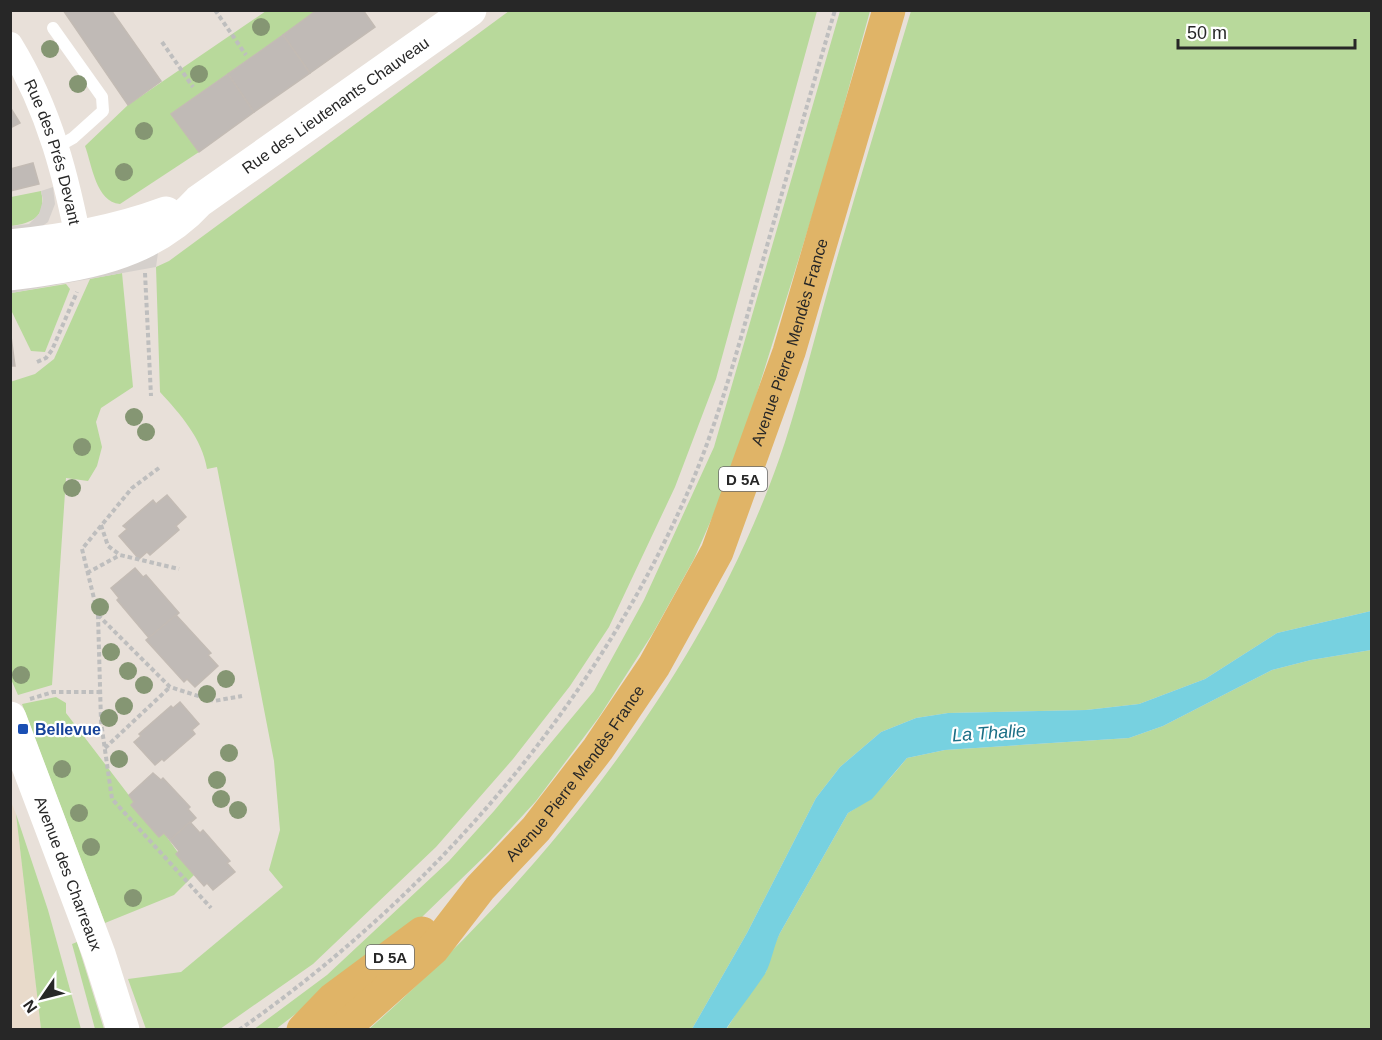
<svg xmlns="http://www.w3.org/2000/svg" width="1382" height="1040" font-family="Helvetica,sans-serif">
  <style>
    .education { fill: #e8daca }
    .green { fill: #b8d99b }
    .plaza { fill: #d5d0cc }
    .water { fill: #77d1e0 }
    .building { fill: #c0bab6; stroke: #c3bbb4; stroke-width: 1.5 }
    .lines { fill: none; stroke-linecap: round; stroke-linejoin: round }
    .path { stroke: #bebebe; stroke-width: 4; stroke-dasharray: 4.5 3; stroke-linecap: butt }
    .lane { stroke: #fff; stroke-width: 12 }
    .street { stroke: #fff; stroke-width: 26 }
    .secondary { stroke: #fff; stroke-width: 33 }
    .primary { stroke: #e0b467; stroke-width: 33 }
    .tree { fill: #859673 }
    .transit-dot { fill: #1a4fb4; stroke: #fff; stroke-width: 2 }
    .labels { text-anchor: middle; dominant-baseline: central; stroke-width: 4.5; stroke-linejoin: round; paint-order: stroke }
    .shield { fill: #fff; stroke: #686868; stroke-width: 1.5 }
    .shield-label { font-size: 15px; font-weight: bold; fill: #272727 }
    .street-label { font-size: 16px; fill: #272727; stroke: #fff }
    .transit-label { font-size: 16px; font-weight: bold; fill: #164399; stroke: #fff; text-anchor: start }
    .water-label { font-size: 18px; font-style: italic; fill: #1b6f86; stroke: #fff }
  </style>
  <rect width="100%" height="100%" fill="#e8e0d9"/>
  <path class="education" d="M10,799l6,15 25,215h-30z"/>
  <g class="green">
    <path d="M266,11h51l-145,102 27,39 -79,52c-24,-2 -28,-39 -35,-58l43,-41z"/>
    <path d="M509,11h308l-101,368 -41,108 -66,140 -39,59 -57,73 -77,88 -123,117 -93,65h-74l-18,-50 53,-7 102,-85 -14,-17 11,-40 -6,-69 -57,-294 -10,2c-5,-31 -27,-55 -47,-77l-4,-125 13,-6z"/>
    <path d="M840,11h30l-47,170 -90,289 -39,89 -41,74 -54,84 -63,84 -47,51 -67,65 -146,112 -23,1 74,-55 122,-114 45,-50 100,-120 50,-91 70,-153z"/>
    <path d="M911,11h460v600l-94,22 -72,46 -66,25 -53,6 -138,3 -32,5 -35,14 -41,35 -24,31 -69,135 -55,96 -324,1c177,-157 342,-361 417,-588 18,-56 32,-114 48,-170 25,-88 52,-175 78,-261z"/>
    <path d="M41,191c6,26 -9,32 -30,35v-29z"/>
    <path d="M122,273l11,114 -32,21 -5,14 6,25 -5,19 -9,15 -22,-3 -14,207 -34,10 -8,-18v-295l25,-8 19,-15 36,-80z"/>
    <path d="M66,284l4,5 -25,63 -14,-1 -20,-41v-17z"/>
    <path d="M1371,650v379l-645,1 26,-42 14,-16 6,-23 8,-16 68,-120c25,-14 41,-33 59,-55l38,-8 184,-12 34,-12 109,-56 39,-10z"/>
    <path d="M56,697l10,6v10l68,89 -3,3 28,32 5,-4 30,42 -20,20 -69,28 -83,-219z"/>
    <path d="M16,814l32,96 33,119h-40z"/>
    <path d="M77,942l27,87h-9l-23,-85z"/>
  </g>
  <g class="plaza">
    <path d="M53,187l2,17 -7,18 -14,10 -23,3v-9l18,-2 10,-10 4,-14 -2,-9z"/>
    <path d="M158,253l-2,14 -145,26 -1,-5z"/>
  </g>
  <path class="water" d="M1371,611v39l-60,10 -39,10 -109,56 -34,12 -184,12 -38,8 -35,41 -24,14 -68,120c-6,12 -9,31 -15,41 -12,18 -27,37 -39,55h-34l55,-96 69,-135 24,-31 41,-35 35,-14 32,-5 138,-3 53,-6 66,-25 72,-46z"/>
  <g class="building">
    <path d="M63,10h48l50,71 -33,24z"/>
    <path d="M317,10h46l12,17 -65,46 -27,-38z"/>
    <path d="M283,35l27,38 -56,39 -26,-38z"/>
    <path d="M228,74l26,38 -55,40 -28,-38z"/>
    <path d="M10,107l10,16 -10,5z"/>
    <path d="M33,163l6,21 -29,7v-22z"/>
    <path d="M10,329l5,37h-5z"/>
    <path d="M167,495l19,22 -10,9 3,4 -29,25 -3,-3 -8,7 -20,-23 8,-7 -4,-3 30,-26 3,4z"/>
    <path d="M135,568l8,9 3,-2 33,38 -30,25 -32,-38 2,-2 -8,-10z"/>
    <path d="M176,615l35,38 -3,2 10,11 -23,21 -8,-8 -3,3 -38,-42z"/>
    <path d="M180,702l19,22 -7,6 3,4 -31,27 -2,-2 -7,6 -21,-23 7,-6 -2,-2 32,-28 2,2z"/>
    <path d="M153,773l8,7 2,-2 27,29 -2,2 8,9 -26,22 -6,-7 -5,4 -28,-32 3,-3 -5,-7z"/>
    <path d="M190,822l10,11 3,-3 27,31 -3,2 8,9 -22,18 -6,-7 -3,3 -28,-32 3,-3 -9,-11z"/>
  </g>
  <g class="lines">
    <g class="path">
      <path d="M215,10l31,45"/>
      <path d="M162,42l31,45"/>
      <path d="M145,273l6,123"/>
      <path d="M37,362l9,-4 6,-8 25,-58"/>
      <path d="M159,468l-27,20 -50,61 16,66 3,107 11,77 99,109"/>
      <path d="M101,525l7,21 12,9 59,14"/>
      <path d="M87,573l33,-18"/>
      <path d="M98,615l72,72 44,14 28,-5"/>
      <path d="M30,699l23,-7h47"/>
      <path d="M105,748l65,-61"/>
      <path d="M239,1030c194,-136 352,-319 448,-536 31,-71 51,-146 72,-220 25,-88 50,-176 76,-264"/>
    </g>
    <path class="lane" d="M53,28l49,69 1,14 -30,27 -16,9"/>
    <path class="street" id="s1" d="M10,45c40,65 57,134 71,208"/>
    <g class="secondary">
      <path d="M10,246c55,-6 105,-14 156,-33"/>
      <path id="s2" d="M10,274c70,-9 139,-18 189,-73l271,-191"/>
      <path id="s3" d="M10,718l89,236 24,76"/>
    </g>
    <g class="primary">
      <path d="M303,1030l30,-31 89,-66"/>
      <path id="s4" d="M342,1030l91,-81 47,-61 56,-59 62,-80 56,-83 63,-114 72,-200 100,-342"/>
    </g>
  </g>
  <g class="tree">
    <circle cx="261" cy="27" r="9"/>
    <circle cx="50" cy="49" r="9"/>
    <circle cx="199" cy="74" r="9"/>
    <circle cx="78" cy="84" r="9"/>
    <circle cx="144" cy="131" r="9"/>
    <circle cx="124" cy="172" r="9"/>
    <circle cx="134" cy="417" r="9"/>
    <circle cx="146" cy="432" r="9"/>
    <circle cx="82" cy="447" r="9"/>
    <circle cx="72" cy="488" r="9"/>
    <circle cx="100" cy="607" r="9"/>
    <circle cx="111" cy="652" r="9"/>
    <circle cx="128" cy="671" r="9"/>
    <circle cx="21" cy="675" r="9"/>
    <circle cx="226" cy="679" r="9"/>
    <circle cx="144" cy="685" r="9"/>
    <circle cx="207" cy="694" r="9"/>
    <circle cx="124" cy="706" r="9"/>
    <circle cx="109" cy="718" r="9"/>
    <circle cx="229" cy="753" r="9"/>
    <circle cx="119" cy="759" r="9"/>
    <circle cx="62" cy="769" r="9"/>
    <circle cx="217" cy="780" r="9"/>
    <circle cx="221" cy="799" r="9"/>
    <circle cx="238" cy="810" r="9"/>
    <circle cx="79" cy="813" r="9"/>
    <circle cx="91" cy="847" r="9"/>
    <circle cx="133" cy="898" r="9"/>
  </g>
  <rect class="transit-dot" x="17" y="723" width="12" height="12" rx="3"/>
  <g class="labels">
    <g class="shield">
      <rect x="719" y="467" width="48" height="24" rx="4.5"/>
      <rect x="366" y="945" width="48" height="24" rx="4.5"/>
    </g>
    <g class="shield-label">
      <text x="743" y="479">D 5A</text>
      <text x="390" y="957">D 5A</text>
    </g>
    <g class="street-label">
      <text stroke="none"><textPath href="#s2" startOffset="374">Rue des Lieutenants Chauveau</textPath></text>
      <text stroke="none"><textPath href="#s1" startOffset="116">Rue des Prés Devant</textPath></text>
      <text stroke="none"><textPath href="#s4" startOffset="834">Avenue Pierre Mendès France</textPath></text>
      <text stroke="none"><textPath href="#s4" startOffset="348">Avenue Pierre Mendès France</textPath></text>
      <text stroke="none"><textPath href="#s3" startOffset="166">Avenue des Charreaux</textPath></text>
    </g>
    <g class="transit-label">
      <text x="35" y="729">Bellevue</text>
    </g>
    <g class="water-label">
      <text transform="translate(989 733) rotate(-4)">La Thalie</text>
    </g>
  </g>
  <rect width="1382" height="1040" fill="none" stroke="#272727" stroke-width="24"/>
  <g transform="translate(42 998) rotate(235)" stroke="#ffffff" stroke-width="4.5" paint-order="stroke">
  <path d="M0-4.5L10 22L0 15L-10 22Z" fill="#272727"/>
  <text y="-9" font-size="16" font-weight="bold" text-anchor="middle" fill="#272727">N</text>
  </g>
  <path d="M1178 39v9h177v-9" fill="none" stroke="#272727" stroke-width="3"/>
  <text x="1187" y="39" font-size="18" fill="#272727" stroke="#ffffff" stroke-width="4.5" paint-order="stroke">50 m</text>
</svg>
